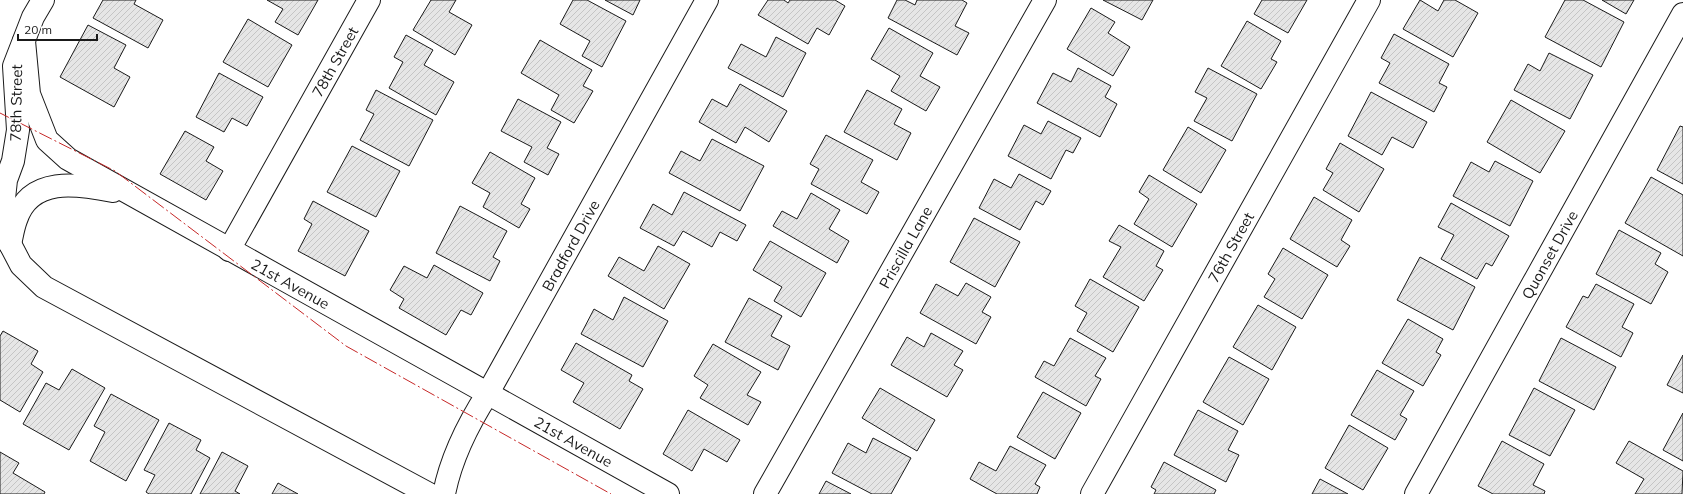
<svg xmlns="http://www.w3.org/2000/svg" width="1683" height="494" font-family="Mulish,sans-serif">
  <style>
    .building { fill: url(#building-hatch); stroke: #1a1a1a }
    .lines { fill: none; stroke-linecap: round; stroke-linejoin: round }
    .street-casing { stroke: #1a1a1a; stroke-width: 24 }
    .secondary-casing { stroke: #1a1a1a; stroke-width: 24 }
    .street { stroke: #fff; stroke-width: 22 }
    .secondary { stroke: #fff; stroke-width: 22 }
    .power { stroke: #c62828; stroke-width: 1; stroke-dasharray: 14 3 2 3; stroke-linecap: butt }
    .labels { text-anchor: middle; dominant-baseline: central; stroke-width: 3; stroke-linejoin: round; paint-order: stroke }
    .street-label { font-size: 15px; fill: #1a1a1a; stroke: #fff }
  </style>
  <defs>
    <pattern id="building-hatch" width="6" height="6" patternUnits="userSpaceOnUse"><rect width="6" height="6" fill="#e6e6e6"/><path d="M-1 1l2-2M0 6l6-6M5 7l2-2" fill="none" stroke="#c5c5c5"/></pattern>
  </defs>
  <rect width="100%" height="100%" fill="#fff"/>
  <g class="building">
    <path d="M103,0h33l-2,4 29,16 -15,28 -55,-30z"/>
    <path d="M267,0h51l-20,35 -23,-13 8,-13z"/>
    <path d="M431,0h25l-7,12 23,13 -17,30 -42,-25z"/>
    <path d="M573,0h14l39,21 -24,46 -20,-11 8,-15 -30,-17z"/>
    <path d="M605,0h35l-7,15z"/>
    <path d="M768,0h16l4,3 2,-3h45l10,6 -16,29 -12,-7 -9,16 -50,-29z"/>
    <path d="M897,0h8l10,5 2,-5h45l5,3 -12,23 14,7 -12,22 -69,-37z"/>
    <path d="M1103,0h50l-11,20z"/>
    <path d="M1262,0h45l-19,33 -34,-19z"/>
    <path d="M1420,0l18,11 6,-11h11l23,13 -25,44 -50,-28z"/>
    <path d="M1565,0h18l41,22 -23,45 -56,-30z"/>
    <path d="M1602,0h32l-8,14z"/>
    <path d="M1091,8l24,14 -7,11 22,14 -17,29 -46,-27z"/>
    <path d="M248,19l44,26 -24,42 -45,-25z"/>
    <path d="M1247,21l34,20 -10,18 6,3 -16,27 -40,-23z"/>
    <path d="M88,25l38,20 -12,23 16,9 -16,30 -54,-30z"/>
    <path d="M889,28l44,25 -13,23 20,11 -14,24 -35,-20 9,-15 -29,-17z"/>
    <path d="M1394,34l55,30 -10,19 8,4 -13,25 -55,-29 11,-20 -9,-5z"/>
    <path d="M406,35l27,15 -9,15 30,17 -18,33 -47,-27 14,-26 -9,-5z"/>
    <path d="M776,37l30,16 -23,44 -55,-29 13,-24 25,13z"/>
    <path d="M540,40l52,30 -9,16 10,5 -19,32 -23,-13 8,-15 -38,-22z"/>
    <path d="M1549,53l44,22 -23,44 -56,-29 14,-26 12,7z"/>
    <path d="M1078,68l33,18 -6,11 12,7 -17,33 -63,-34 16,-30 18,9z"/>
    <path d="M1208,68l49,26 -25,47 -38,-20 13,-23 -12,-6z"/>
    <path d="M219,73l44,24 -16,29 -15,-8 -8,14 -28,-15z"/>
    <path d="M740,84l47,27 -18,31 -24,-15 -9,16 -37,-21 13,-23 15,8z"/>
    <path d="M376,90l57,30 -24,46 -49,-26 14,-26 -8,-4z"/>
    <path d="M867,90l35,19 -8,15 17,9 -14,27 -53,-28z"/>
    <path d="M1371,92l56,30 -14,26 -21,-11 -10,18 -34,-19z"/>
    <path d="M518,99l43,23 -14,26 12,6 -11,21 -24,-13 8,-15 -31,-16z"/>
    <path d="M1511,100l54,31 -25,42 -53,-31z"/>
    <path d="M1048,121l33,17 -8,15 -7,-3 -15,29 -43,-23 16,-31 17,9z"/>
    <path d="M1680,126l3,1v57l-26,-14z"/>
    <path d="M1188,127l38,23 -25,43 -38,-23z"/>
    <path d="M185,131l29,16 -8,14 17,10 -17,29 -46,-26z"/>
    <path d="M826,135l47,25 -12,22 18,10 -12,22 -56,-30 8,-15 -9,-5z"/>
    <path d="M712,139l52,27 -24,45 -71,-38 12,-22 19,10z"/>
    <path d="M1340,143l44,26 -25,43 -36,-22 10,-17 -7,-4z"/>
    <path d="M352,146l48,25 -24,46 -49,-25z"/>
    <path d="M490,152l45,26 -14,26 9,5 -11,19 -36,-21 7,-14 -18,-10z"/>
    <path d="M1495,161l38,20 -23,45 -57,-30 18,-34 18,10z"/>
    <path d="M1019,174l32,17 -8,14 -7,-4 -16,29 -41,-22 15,-29 17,9z"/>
    <path d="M1149,175l48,29 -25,43 -38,-23 15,-25 -10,-7z"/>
    <path d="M1651,177l32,18v61l-58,-33z"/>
    <path d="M684,192l62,33 -9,16 -17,-9 -8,15 -29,-16 -9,15 -34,-18 13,-24 19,11z"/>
    <path d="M811,193l29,17 -11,19 20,12 -12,22 -64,-37 9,-15 15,8z"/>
    <path d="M1314,197l38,23 -11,20 9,6 -13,21 -47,-28z"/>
    <path d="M313,201l56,30 -24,45 -47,-25 14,-27 -8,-5z"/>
    <path d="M1451,203l58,33 -17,30 -6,-3 -9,16 -36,-20 13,-24 -16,-8z"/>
    <path d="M460,206l47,25 -14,26 7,4 -10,20 -54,-28z"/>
    <path d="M974,218l46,24 -25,45 -45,-25z"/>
    <path d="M1119,225l45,26 -8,15 7,4 -19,31 -41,-24 18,-30 -12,-6z"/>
    <path d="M1619,230l42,23 -6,11 13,8 -17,32 -55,-30z"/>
    <path d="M770,241l56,32 -25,44 -27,-16 8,-14 -29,-17z"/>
    <path d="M658,246l32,18 -26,45 -56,-33 11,-19 25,14z"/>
    <path d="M1283,248l45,27 -26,44 -38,-22 11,-18 -7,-5z"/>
    <path d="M1420,257l55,30 -22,43 -56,-30z"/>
    <path d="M434,265l49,28 -12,22 -10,-5 -15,25 -47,-27 5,-9 -14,-9 14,-24 23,12z"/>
    <path d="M1090,279l49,28 -26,45 -36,-21 10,-18 -12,-7z"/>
    <path d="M966,283l25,14 -9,15 9,5 -15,27 -56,-31 16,-29 22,12z"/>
    <path d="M1596,284l38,20 -12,23 11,6 -12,24 -55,-30 17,-31 5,2z"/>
    <path d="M624,297l44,24 -25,46 -62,-33 13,-25 19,11z"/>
    <path d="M749,298l33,18 -11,20 19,10 -12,24 -53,-28z"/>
    <path d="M1258,305l38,22 -24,43 -39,-23z"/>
    <path d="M1408,319l35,20 -7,13 5,3 -18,31 -41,-23z"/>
    <path d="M3,331l35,20 -7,13 12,8 -23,40 -20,-12v-64z"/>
    <path d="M931,333l32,18 -9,14 9,5 -16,27 -56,-32 16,-28 17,10z"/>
    <path d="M1070,338l36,20 -11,18 6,3 -15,27 -51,-29 9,-16 10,5z"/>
    <path d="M1561,338l55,29 -22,43 -55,-29z"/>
    <path d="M576,343l56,32 -3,6 14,8 -23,40 -47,-27 11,-19 -23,-13z"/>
    <path d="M713,344l48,28 -14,23 14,7 -13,23 -48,-27 8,-13 -14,-9z"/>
    <path d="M1683,355v38l-16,-8z"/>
    <path d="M1229,357l40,22 -26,46 -40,-23z"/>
    <path d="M72,369l33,19 -36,62 -46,-26 23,-41 13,7z"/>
    <path d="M1377,370l37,21 -14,24 7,4 -12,21 -44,-25z"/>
    <path d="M880,388l55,32 -18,31 -55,-33z"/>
    <path d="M1534,388l41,22 -25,46 -41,-21z"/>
    <path d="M1043,392l38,21 -26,46 -38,-22z"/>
    <path d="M111,394l48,26 -33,61 -36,-20 15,-29 -11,-6z"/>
    <path d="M688,410l52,30 -13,22 -23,-13 -12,22 -29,-17z"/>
    <path d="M1198,410l40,21 -10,19 11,5 -13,27 -52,-27z"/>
    <path d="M1683,413v48l-20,-11z"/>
    <path d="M169,423l32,17 -5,10 14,8 -19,36h-42l-3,-2 9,-17 -11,-5z"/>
    <path d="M1349,425l39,23 -25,42 -38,-22z"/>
    <path d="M873,438l38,20 -20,36h-19l-40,-21 16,-30 18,10z"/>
    <path d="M1502,441l42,23 -11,21 12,6 -1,3h-51l-15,-8z"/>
    <path d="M1629,441l54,30 -1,23h-47l9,-15 -28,-16z"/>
    <path d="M1010,446l36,19 -11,19 5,3 -3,7h-40l-27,-15 9,-17 17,9z"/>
    <path d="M0,452l19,11 -6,10 32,19 -1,2h-44z"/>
    <path d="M222,452l26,14 -13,25 5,3h-40z"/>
    <path d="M1164,462l52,28 -2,4h-60l2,-4 -5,-3z"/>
    <path d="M1320,479l28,15h-36z"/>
    <path d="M826,481l25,13h-32z"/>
    <path d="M278,483l20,11h-26z"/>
  </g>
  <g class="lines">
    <g class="street-casing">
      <g id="street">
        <path id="s1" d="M229,250l140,-250"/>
        <path id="s2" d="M444,494c7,-36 24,-70 44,-101l219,-393"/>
        <path id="s3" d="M765,494l280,-494"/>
        <path id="s4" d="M1092,494l277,-494"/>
        <path id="s5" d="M1416,494l267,-480"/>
      </g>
    </g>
    <g class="secondary-casing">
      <g id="secondary">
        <path d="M43,0l-10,17 -19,49 4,64 -5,31 -7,19 -4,37 6,23 13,25 23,22 385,207"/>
        <path id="s6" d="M24,41l5,53 18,46 21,19 600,335"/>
        <path d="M10,244c2,-8 3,-16 6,-24 14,-44 61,-36 97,-29"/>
      </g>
    </g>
    <use href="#street" class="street"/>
    <use href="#secondary" class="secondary"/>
    <path class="power" d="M0,113l115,58 231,175 265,148"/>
  </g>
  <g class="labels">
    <g class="street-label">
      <text stroke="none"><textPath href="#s1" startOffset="216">78th Street</textPath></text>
      <text transform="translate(16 103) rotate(-89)">78th Street</text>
      <text stroke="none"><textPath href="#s2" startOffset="280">Bradford Drive</textPath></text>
      <text stroke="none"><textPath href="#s3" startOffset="284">Priscilla Lane</textPath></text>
      <text stroke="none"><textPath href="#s4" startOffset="283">76th Street</textPath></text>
      <text stroke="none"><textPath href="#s5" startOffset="274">Quonset Drive</textPath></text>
      <text stroke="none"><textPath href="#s6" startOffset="386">21st Avenue</textPath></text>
      <text stroke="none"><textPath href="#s6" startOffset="710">21st Avenue</textPath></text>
    </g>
  </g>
  <path d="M18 34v6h79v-6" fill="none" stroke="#1a1a1a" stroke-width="2"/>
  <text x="24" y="34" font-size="12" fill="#1a1a1a" stroke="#ffffff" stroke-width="3" paint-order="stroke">20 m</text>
</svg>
